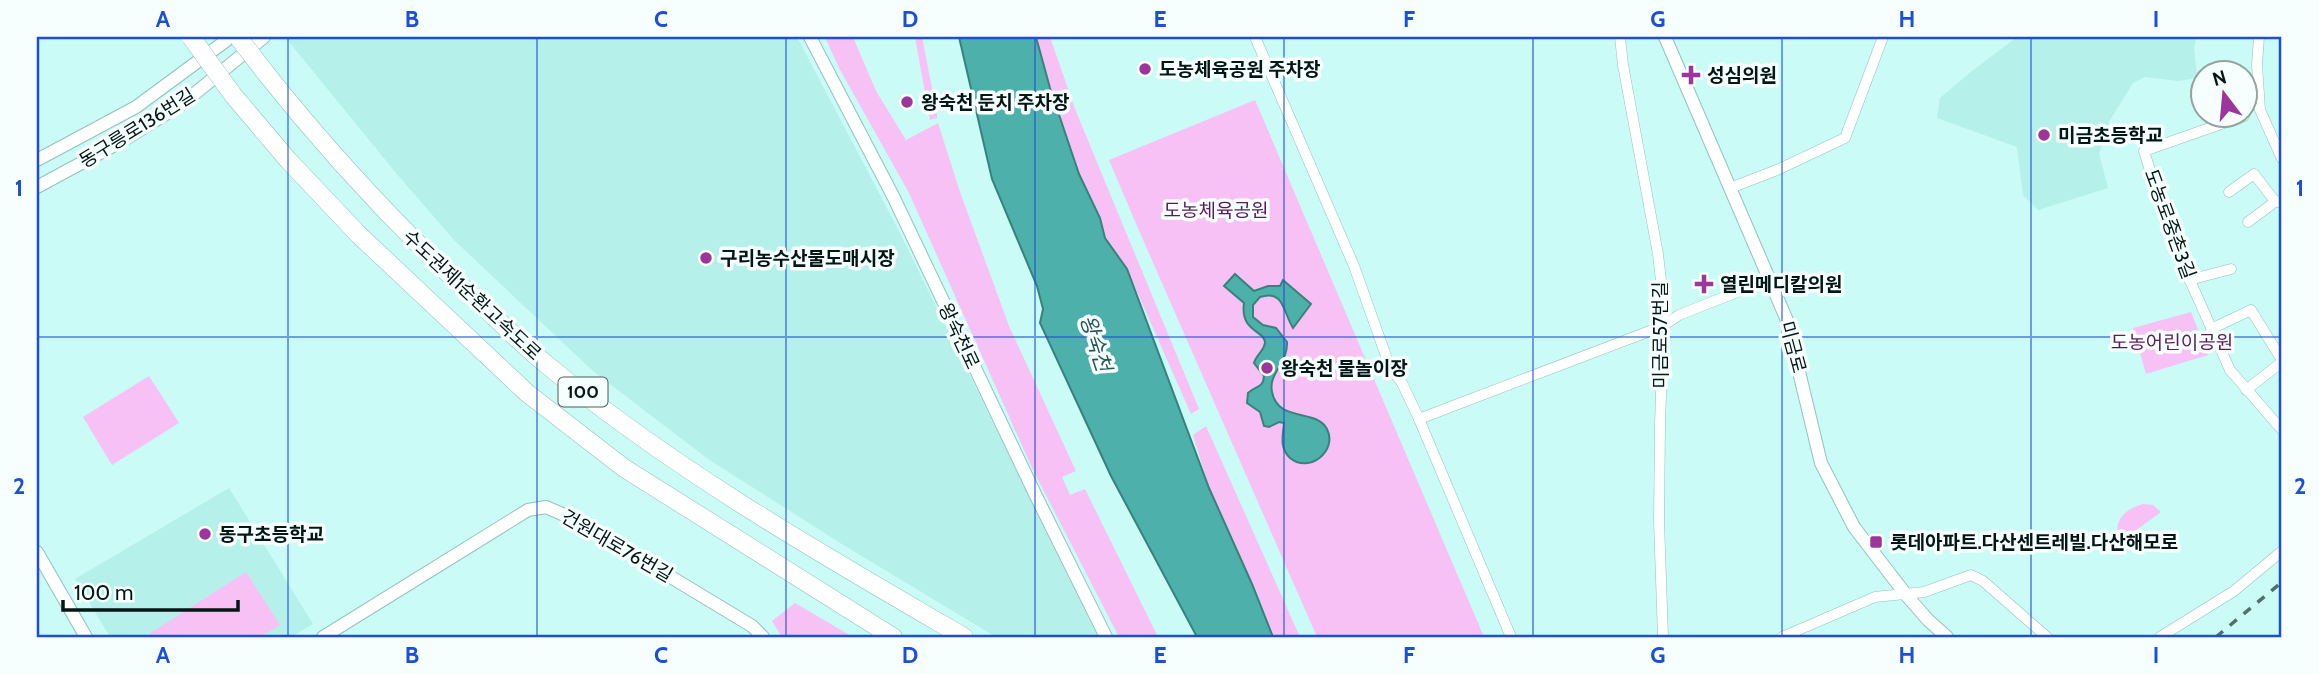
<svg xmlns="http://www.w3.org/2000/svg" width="2319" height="674" font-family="Cabin,'Noto Sans KR',sans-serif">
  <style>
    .built { fill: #b5f0ea }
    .green { fill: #f8c1f5 }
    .water { fill: #4db0aa; stroke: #37827d; stroke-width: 2 }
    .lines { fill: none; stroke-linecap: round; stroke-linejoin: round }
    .minor-casing { stroke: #93c2be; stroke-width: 11 }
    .tertiary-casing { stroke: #93c2be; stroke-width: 14 }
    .motorway-casing { stroke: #93c2be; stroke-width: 19 }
    .minor { stroke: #fff; stroke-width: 10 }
    .tertiary { stroke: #fff; stroke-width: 12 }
    .motorway { stroke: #fff; stroke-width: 18 }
    .rail { stroke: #516f6c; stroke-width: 3.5; stroke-dasharray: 9 9; stroke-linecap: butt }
    .motorway-bridge-casing { stroke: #93c2be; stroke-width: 19; stroke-linecap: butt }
    .motorway-bridge { stroke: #fff; stroke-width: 18 }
    .grid { fill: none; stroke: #1d4ed8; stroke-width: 2; stroke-opacity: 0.55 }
    .poi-dot { fill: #9c369b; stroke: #f6fffe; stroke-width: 2.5 }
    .labels { text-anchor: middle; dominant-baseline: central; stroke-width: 7; stroke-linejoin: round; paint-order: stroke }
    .shield { fill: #f6fffe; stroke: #4d5c5b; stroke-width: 2 }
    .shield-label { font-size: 18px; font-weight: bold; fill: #041615 }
    .poi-label { font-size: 19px; font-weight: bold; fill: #041615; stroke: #f6fffe; text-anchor: start }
    .street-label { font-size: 19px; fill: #041615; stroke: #f6fffe }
    .park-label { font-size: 19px; fill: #5a1b5a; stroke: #f6fffe }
    .water-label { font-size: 21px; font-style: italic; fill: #285451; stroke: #f6fffe }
    .neatline { fill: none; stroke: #1d4ed8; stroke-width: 2.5 }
    .grid-label { font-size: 23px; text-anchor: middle; font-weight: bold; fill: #1d4ed8 }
  </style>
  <rect width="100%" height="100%" fill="#cafbf6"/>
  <g class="built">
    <path d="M285,37h512l102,194 199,406h-102l-151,-91 -137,-87 -115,-88 -139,-131 -58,-67z"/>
    <path d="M2017,37h180l-3,10 3,31 -19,3 -33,-4 -12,6 -24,39 -10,32 9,34 -70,22 -15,-15 -6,-48 -80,-29 3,-20 32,-27z"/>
    <path d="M229,488l84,136 -22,13h-181l-35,-58z"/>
  </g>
  <g class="green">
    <path d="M825,37h28l23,54 30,49 32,-17 22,69 49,134 67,145 -14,6 8,18 15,-6 73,148h-39l-86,-167 -124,-277 -70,-125z"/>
    <path d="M915,37h7l15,77v4l-7,2z"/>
    <path d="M1036,37h14l25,72 124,300 -8,5 -64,-145 -22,-31 -5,-20 -21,-44 -29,-86z"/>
    <path d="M1255,100l229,537h-167l-180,-411 -28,-66z"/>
    <path d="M2191,312l17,43 -62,19 -13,-46z"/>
    <path d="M149,376l30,47 -67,42 -29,-48z"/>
    <path d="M1206,426l94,211h-27l-21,-53 -43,-96 -16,-53z"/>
    <path d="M2143,504l10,1 8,7 -42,31c-6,-21 3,-33 24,-39z"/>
    <path d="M246,572l34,53 -19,12h-110l-2,-3z"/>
    <path d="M795,603l58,34h-71l-10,-16z"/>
  </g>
  <g class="water">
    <path d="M959,37h77l14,51 29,86 21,44 5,20 22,31 82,219 43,96 21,53h-76l-86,-161 -71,-153 3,-14 -6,-23 -45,-107z"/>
    <path d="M1235,274l19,17 14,-5h12l3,-6 28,24 -18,24c-10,-16 -9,-39 -33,-31l-7,8v12l10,8 13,3 11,14c1,22 -19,31 -15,50 6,31 44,16 55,37 11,22 -18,45 -37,29 -11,-10 -7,-23 -6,-35l-5,-1 -10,5 -5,-1 -4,-14 -13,-9 1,-10c8,-8 15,-4 16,-17l-10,-13c2,-8 11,-13 11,-21 -1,-12 -25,-10 -21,-39l-20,-17z"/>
  </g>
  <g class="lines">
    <g class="minor-casing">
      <g id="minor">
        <path d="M1255,37l99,229 36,101 12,16 17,36"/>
        <path d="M1620,37l3,28 35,189 6,54 -4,116 -1,97 4,116"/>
        <path d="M2259,37l-2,28 3,45 22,49"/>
        <path d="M2244,116l-100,35 27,87 59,132 52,60"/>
        <path d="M1730,188l47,-18 68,-32 38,-101"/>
        <path d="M2229,192l25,-18 20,26 8,3"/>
        <path d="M2248,222l28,-21"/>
        <path d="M2189,280l42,-11"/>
        <path d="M2211,329l40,-19 31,50"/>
        <path d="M2246,390l36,-28"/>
        <path d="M1511,637l-92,-218 244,-93 16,-11 91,-36"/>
        <path d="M1782,637l93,-40 49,-5 47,-17 12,6 64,56"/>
        <path d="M2160,637l74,-46 48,-40"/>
      </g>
    </g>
    <g class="tertiary-casing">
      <g id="tertiary">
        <path d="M810,37l83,159 143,300 70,141"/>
        <path d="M1665,37l121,281 35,145 33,64 53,69 21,24 19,17"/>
        <path d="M37,160l99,-53 95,-70"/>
        <path d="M37,187l85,-46 60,-37 82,-67"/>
        <path d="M37,552l49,85"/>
        <path d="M323,637l205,-127 18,-3 32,14 174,105 11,11"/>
      </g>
    </g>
    <g class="motorway-casing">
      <g id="motorway">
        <path d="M264,71c69,87 138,161 220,236 21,20 41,40 63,58 129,106 274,189 417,272"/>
        <path d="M233,95l55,65 71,75 168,158 97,75 269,169"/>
      </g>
    </g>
    <use href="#minor" class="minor"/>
    <use href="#tertiary" class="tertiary"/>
    <use href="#motorway" class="motorway"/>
    <path class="rail" d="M2216,637l66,-55"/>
    <g class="motorway-bridge-casing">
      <g id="motorway-bridge">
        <path d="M191,37l42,58"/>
        <path d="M238,37l26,34"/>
      </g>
    </g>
    <use href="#motorway-bridge" class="motorway-bridge"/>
  </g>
  <path class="grid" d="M288,37v600M537,37v600M786,37v600M1035,37v600M1284,37v600M1533,37v600M1782,37v600M2031,37v600M37,337h2245"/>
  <g class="poi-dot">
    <circle cx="1145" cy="69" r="7"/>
    <path d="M1687.5 64.5h7v7h7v7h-7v7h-7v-7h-7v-7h7z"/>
    <circle cx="907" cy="102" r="7"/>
    <circle cx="2044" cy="135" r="7"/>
    <circle cx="706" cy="258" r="7"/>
    <path d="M1700.5 273.5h7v7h7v7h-7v7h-7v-7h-7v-7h7z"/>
    <circle cx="1267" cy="368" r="7"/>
    <circle cx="205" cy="534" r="7"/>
    <rect x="1869" y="535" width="14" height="14" rx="3.5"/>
  </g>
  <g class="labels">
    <rect class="shield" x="558.5" y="377.5" width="49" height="29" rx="5"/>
    <g class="shield-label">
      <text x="583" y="392">100</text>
    </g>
    <g class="poi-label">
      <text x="1159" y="69">도농체육공원 주차장</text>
      <text x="1707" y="75">성심의원</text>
      <text x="921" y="102">왕숙천 둔치 주차장</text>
      <text x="2058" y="135">미금초등학교</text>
      <text x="720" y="258">구리농수산물도매시장</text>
      <text x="1720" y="284">열린메디칼의원</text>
      <text x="1281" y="368">왕숙천 물놀이장</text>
      <text x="219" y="534">동구초등학교</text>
      <text x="1890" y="542">롯데아파트.다산센트레빌.다산해모로</text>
    </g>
    <g class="street-label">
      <text transform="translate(137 128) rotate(-32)">동구릉로136번길</text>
      <text transform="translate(2170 224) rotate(70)">도농로중촌3길</text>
      <text transform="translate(472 295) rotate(43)">수도권제1순환고속도로</text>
      <text transform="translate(1660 335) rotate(-90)">미금로57번길</text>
      <text transform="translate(959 336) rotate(65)">왕숙천로</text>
      <text transform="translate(1793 347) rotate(75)">미금로</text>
      <text transform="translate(617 546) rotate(30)">건원대로76번길</text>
    </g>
    <g class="park-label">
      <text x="1216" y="210">도농체육공원</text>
      <text x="2172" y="342">도농어린이공원</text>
    </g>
    <g class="water-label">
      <text transform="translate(1096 343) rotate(72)">왕숙천</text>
    </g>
  </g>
  <rect width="2319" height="674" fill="none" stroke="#f6fffe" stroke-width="77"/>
  <g transform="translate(2224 94) rotate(344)"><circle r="33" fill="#f6fffe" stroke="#95a2a1" stroke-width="2"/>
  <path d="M0-5L12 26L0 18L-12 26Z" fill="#9c369b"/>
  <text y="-10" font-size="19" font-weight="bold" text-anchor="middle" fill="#041615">N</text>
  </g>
  <path d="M63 600v10h175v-10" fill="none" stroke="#041615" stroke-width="3.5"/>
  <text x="74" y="600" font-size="21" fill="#041615" stroke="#f6fffe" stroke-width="5" paint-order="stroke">100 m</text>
  <rect x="38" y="38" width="2242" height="598" class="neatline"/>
  <g class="grid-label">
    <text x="163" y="27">A</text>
    <text x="412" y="27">B</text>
    <text x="661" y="27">C</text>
    <text x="910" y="27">D</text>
    <text x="1160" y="27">E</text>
    <text x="1409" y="27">F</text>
    <text x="1658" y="27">G</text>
    <text x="1907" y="27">H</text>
    <text x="2156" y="27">I</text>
    <text x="19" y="196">1</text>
    <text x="2300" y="196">1</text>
    <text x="19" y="494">2</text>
    <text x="2300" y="494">2</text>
    <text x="163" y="663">A</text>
    <text x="412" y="663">B</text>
    <text x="661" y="663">C</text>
    <text x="910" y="663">D</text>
    <text x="1160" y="663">E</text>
    <text x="1409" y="663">F</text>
    <text x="1658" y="663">G</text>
    <text x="1907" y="663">H</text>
    <text x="2156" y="663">I</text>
  </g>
</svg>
